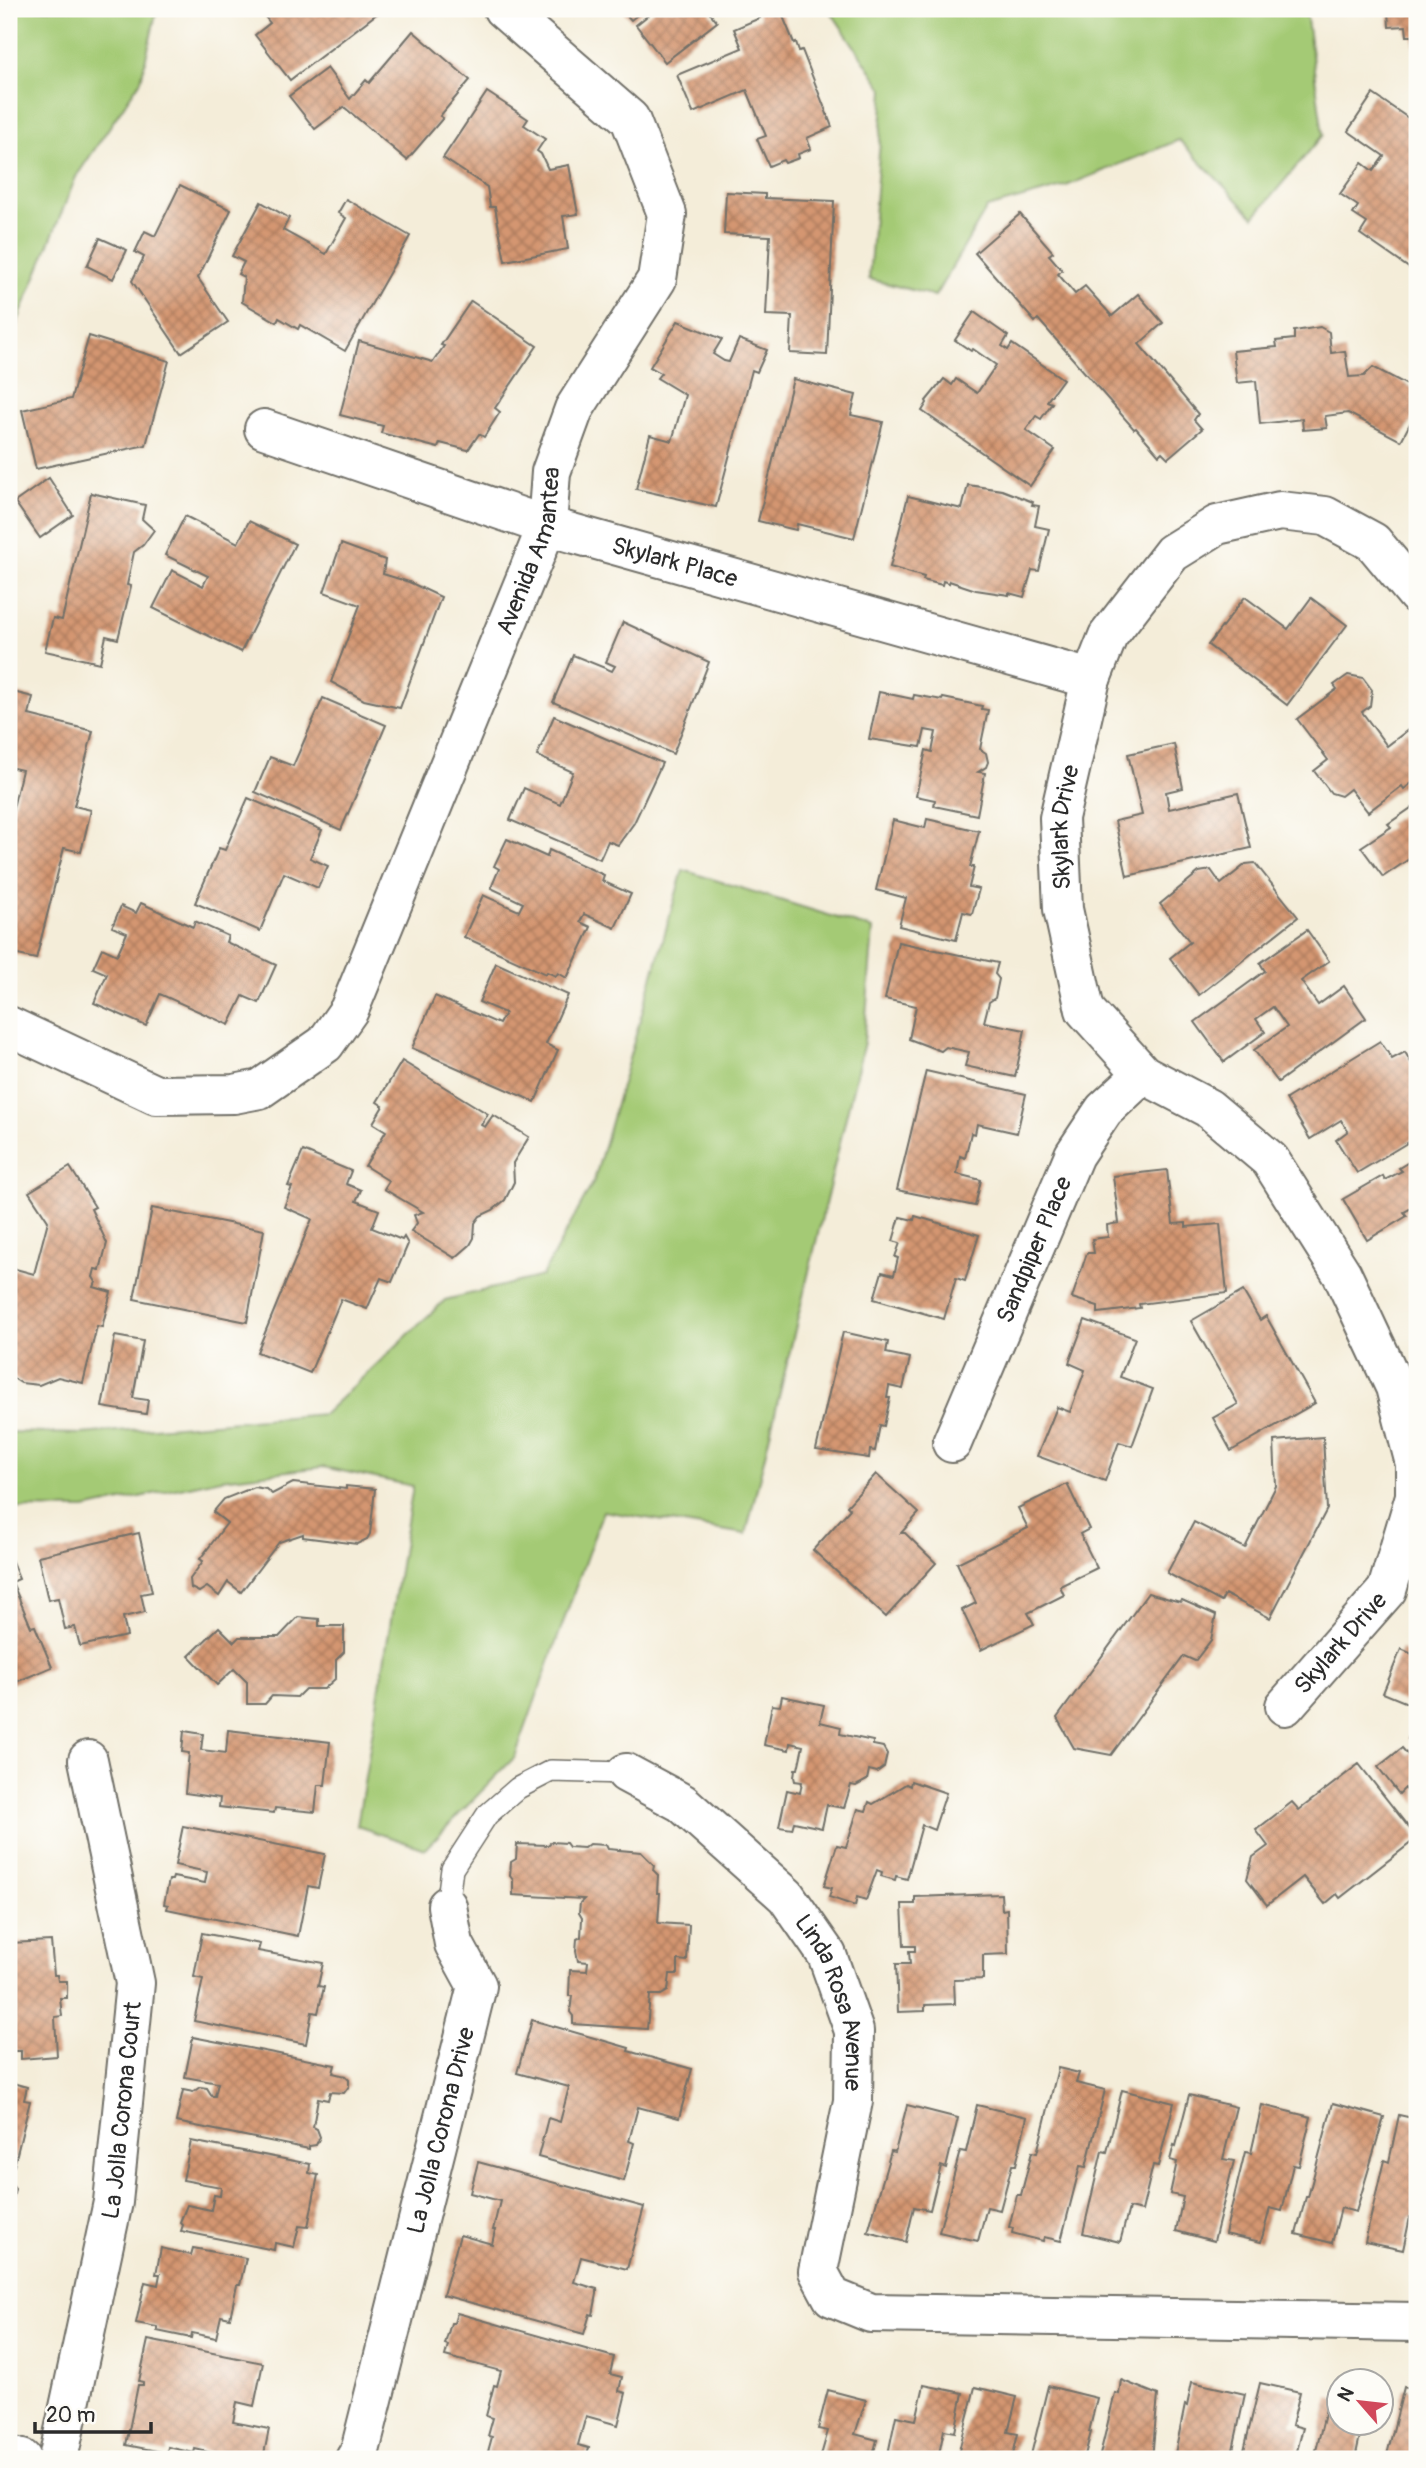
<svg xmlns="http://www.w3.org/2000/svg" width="1426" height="2468" font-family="Pangolin,sans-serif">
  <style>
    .green { fill: #a4ca74; stroke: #687a50; stroke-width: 2 }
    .building { fill: url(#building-cross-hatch) }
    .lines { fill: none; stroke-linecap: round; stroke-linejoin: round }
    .lane-casing { stroke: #716f68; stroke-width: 24 }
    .street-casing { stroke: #716f68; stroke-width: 42 }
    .lane { stroke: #fff; stroke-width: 21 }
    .street { stroke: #fff; stroke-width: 38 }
    .labels { text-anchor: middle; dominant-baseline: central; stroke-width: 7; stroke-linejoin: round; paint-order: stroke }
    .street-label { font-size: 24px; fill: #2b2b2b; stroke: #fdfcf7 }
  </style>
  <defs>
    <pattern id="building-cross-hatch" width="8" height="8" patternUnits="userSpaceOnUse" patternTransform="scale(1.75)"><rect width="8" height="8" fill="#d49671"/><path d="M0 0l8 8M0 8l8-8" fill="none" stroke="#ac7b5d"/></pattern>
  </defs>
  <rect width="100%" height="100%" fill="#fdfcf7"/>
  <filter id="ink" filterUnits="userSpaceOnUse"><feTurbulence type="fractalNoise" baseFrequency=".0143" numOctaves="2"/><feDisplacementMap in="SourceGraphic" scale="14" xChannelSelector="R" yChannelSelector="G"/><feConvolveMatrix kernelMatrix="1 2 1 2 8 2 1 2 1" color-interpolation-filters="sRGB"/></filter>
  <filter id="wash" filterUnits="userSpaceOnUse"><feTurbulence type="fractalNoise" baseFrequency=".00686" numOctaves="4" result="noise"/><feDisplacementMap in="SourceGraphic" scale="28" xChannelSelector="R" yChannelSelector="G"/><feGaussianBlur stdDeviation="1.57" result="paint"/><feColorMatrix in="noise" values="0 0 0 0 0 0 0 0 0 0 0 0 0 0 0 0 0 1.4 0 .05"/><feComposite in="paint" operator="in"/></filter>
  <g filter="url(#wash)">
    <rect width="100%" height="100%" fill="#f4edd9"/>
    <g class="green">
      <path d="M9,9h148l-16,71 -65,97 -67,166z"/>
      <path d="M829,9h473l4,3 17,123 -69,82 -75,-77 -113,46 -79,22 -52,88 -66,-17 15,-189z"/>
      <path d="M683,870l190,59 -9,113 -118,492 -143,-23 -88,246 -90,92 -68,-23 56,-340 -90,-19 -102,12 -136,30 -76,-1v-76l72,2 243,-20 121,-114 97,-24 52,-95z"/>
    </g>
    <g id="blocks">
      <g class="building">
        <path d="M259,9h124l-93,71 -35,-45 15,-12z"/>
        <path d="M621,9h24l-14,11z"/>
        <path d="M656,9h59l-5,4 7,9 -52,40 -29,-37z"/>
        <path d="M766,9h14l14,34 2,-1 3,9 3,-1 30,77 -25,11 4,11 -13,5 1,4 -14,5 -2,-3 -14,6 -12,-27 9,-3 -19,-46 -54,23 -16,-38 65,-27 -8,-19 26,-11 -2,-6z"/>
        <path d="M1388,9h29v48h-2l-2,-21h-6l-1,-10 -17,1z"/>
        <path d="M413,31l57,49 -30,36 3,2 -36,42 -63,-53 -29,22 -26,-33 38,-28 23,31 16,-19 3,3z"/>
        <path d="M487,92l41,27 -4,6 21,14 -8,12 4,3 7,15 21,-4 9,49 -15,2 5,33 -63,12 -10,-54h-5l-3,-20 -44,-29z"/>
        <path d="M1373,94l44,30v131l-8,13 -49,-34 7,-11 -14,-9 5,-8 -18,-12 22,-31 11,8 11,-15 -36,-25z"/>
        <path d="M180,185l51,25 -33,68 30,44 -47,31 -49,-72 12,-24 -9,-5 10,-21 10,5z"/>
        <path d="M726,192l39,2v4l69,3 -7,154 -37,-2 2,-37 -26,-1 4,-79 -46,-2z"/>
        <path d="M346,199l64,37 -65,115 -45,-26 -2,4 -19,-11 -2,4 -35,-20 2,-25 -6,-3 6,-12 -12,-6 29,-54 28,16 -6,12 43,24 20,-36 -8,-5z"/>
        <path d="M1020,214l33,38 -4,3 13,15 -4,4 17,20 10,-8 27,30 26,-22 25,29 -24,21 59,70 -4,6 8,9 -34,29 -6,-6 -3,3 -23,-27 -2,1 -96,-110 -3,3 -60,-69z"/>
        <path d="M100,238l27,12 -14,29 -26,-13z"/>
        <path d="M471,301l66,45 -42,62 5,4 -16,25 -5,-3 -11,16 -28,-7 -2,5 -57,-15 2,-7 -43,-11 19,-74 74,21 11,-16 -3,-1z"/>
        <path d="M974,312l34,24 -6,10 6,4 4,-6 51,35 -16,22 5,2 -11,16 -5,-3 -10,14 29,20 -25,36 -108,-75 5,-8 -1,-2 18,-22 8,6 4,-6 21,14 19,-28 -23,-16 -2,2 -16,-11z"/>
        <path d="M678,321l44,18 -9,15 11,7 5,1 10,-23 28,11 -10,22 -5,-2 -36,137 -80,-18 14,-54 22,6 13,-46 -28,-17 4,-5 -11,-6z"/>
        <path d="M1320,327l9,5 2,21 14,-2 4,26 15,-1 9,-9 44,23v20l-16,31 -53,-28 -23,3 2,12 -24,2 -1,-11 -42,5 -4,-43 -19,2 -4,-32 44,-4 -1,-6 18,-2v-8z"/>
        <path d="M89,336l80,25 -23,84 -110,24 -14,-59 49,-11z"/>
        <path d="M793,379l63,16 -5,20 32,7 -29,116 -57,-14 -1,6 -38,-9z"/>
        <path d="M49,478l24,37 -33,23 -25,-36z"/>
        <path d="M968,485l34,5 31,12 -1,3 7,1 -4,20 14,3 -10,42 -7,-1 -8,27 -15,-4v2l-33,-5 -27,-9v2l-6,-2 -1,4 -19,-5 1,-3 -34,-10 18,-71 54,13z"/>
        <path d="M91,493l54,12 -3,14 12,11 -11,15 -9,7 -7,33 4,1 -13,53 -12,-3 -6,27 -55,-12 8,-33 9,2z"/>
        <path d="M185,516l53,27 11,-22 46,23 -54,108 -88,-44 19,-38 31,16 5,-10 -43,-21z"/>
        <path d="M341,544l44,16 -2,14 26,8 32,15 -41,111 -36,-8 -33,-18 29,-77 -36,-13z"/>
        <path d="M1245,597l43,32 23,-31 36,27 -60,80 -79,-60z"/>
        <path d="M623,622l86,40 -36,92 -120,-52 20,-47 39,16 3,-5 -9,-4z"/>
        <path d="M1348,675l15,3 9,12 -2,16 -8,6 25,34 21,-16 9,12v37l-13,10 -2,-3 -34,26 -18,-23 -9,7 -10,-3 -17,-22 14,-11 -31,-41 40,-30 -3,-4z"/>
        <path d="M9,691l24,6 -4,18 64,16 -19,75 17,4 -10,42 -17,-4 -28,111 -27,-6v-128l13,-55 -13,-3z"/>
        <path d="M879,692l34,7 1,-4 28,5 1,-2 39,8 -1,3 7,1 -8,39 6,4 2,9 -2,5 -8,5 7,1 -8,42 -43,-9 1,-6 -19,-4 10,-46 6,2 4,-20 -11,-2 -4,17 -52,-8z"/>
        <path d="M323,698l63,27 -45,105 -86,-38 15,-35 23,9z"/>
        <path d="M554,716l108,47 -28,60 -16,22 -10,-4 -8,18 -90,-39 14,-32 36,16 13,-32 -36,-16z"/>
        <path d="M1174,744l9,44 -17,4 3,17 69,-16 13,55 -124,28 -12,-55 27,-6 -14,-61z"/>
        <path d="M248,798l74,32 -12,28 18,8 -10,22 -34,-15 -24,58 -65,-28 24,-55 6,2z"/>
        <path d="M1417,804v60l-5,-7 -29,20 -22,-30 30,-20 -3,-3z"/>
        <path d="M927,819l52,12 -9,36h4l-5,20 10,2 -7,25 -9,-2 -7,28 -57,-14 7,-28 -30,-8 17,-70 32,8z"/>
        <path d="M507,839l40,18 2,-7 55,25 -2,6 29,13 -16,34 -31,-14 -4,8 11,5 -24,51 -9,-5 -2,3 -9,-4 -1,2 -82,-37 19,-42 36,16 4,-8 -32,-15 8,-19 -5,-3z"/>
        <path d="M1255,863l43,54 -99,78 -29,-37 20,-16 -30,-38 39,-32 12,-2 10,14 25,-20z"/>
        <path d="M141,903l52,24 2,-6 33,15 -2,6 50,23 -17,38 -16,-7 -14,29 -69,-31 -14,32 -52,-23 13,-29 -14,-6 9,-20 15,7 10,-22 -15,-6 9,-21 15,7z"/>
        <path d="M1307,930l22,31 -28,20 17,24 26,-19 22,32 -88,64 -24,-32 33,-23 -14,-20 -17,12 9,13 -41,30 -29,-40 70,-51 -5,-8z"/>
        <path d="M898,942l100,21 -3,11 4,5 -4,19 -6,4 -5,20 41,8 -10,47 -50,-11 4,-14 -23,-5 -5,4 -32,-12 7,-33 -31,-7z"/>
        <path d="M496,963l72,32 -22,49 12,6 -23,52 -123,-54 23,-52 64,28 6,-11 -26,-11z"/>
        <path d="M1380,1041l12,18 13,-7 12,21v64l-60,36 -21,-33 12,-9 -7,-11 -31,19 -24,-40z"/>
        <path d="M402,1061l86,53 -7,11 4,2 8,-12 36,22 -16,26 1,19 -9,18 -12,10 -13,6 -5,7 -1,15 -4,7 -15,13 -44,-27 6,-8 -3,-8 9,-3 -39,-23 5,-8 -24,-15 21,-35 -13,-8 10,-17 -6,-4z"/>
        <path d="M926,1071l100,23 -9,39 -40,-9 -2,10 -4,-1 -6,25 -5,-2 -3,18 24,6 -6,26 -78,-16z"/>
        <path d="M303,1151l48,20 -5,13 15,6 -5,11 23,9 -7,18 30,12 2,-3 4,7 -16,38 -11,-4 -14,31 -26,-10 -31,74 -53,-21 55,-133 -28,-12 8,-20 -4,-1z"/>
        <path d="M1417,1157v48l-13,7 3,4 -40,24 -24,-41 40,-23 2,4 17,-9 -3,-3z"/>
        <path d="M70,1167l25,40 -4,2 16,34 -7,27 -5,-1 -2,8 3,5 -2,5 17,5 -9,35 -5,-1 -14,57 -25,-6 -19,8 -18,-2 -8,-5 -4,4v-103l3,-11 22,6 14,-53 -19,-29z"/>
        <path d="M1167,1170l6,54 13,-1v4l34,-3 7,69 -88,11 1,4 -42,5v-7l-26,-8 15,-45h7l-2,-14 16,-2 -1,-12 12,-2 -6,-47z"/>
        <path d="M152,1208l112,22 -17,92 -113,-23z"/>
        <path d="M915,1216l64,19 -14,46 -9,-3 -12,41 -70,-20 8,-27 12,3 4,-17 -3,-1 5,-14 -7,-2 7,-24 14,3z"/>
        <path d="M1243,1291l17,29 6,-4 49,87 -84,48 -18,-33 25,-14 -47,-83z"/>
        <path d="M1085,1320l50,18 -15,39 33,12 -21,57 -13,-4 -14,39 -68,-25 20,-49 13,5 15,-42 -16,-7z"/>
        <path d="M843,1332l45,10 -2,11 24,5 -7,31 -14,-3 -2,12h3l-6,28 -4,-1 -5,26 -5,-1 -1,8 -53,-8z"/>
        <path d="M115,1336l28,5 -10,57 15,2 -2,14 -44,-7z"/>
        <path d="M1323,1437l4,72 -57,109 -45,-24 -4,8 -54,-29 27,-51 51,26 31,-62 -2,-45z"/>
        <path d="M876,1474l43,39 -18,20h4l31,30 -50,54 -73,-67 37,-41 -3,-3z"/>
        <path d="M293,1483l53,6v-3l29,3 -5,45 -3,5 -10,5 -54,-7v-3l-24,8 -38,50 -13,-10 -9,14 -12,-9 -8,5 -8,-4 -1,-9 13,-18 -3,-2 27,-36 -14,-11 11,-13 30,-12 12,2 6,5z"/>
        <path d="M1067,1484l22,45 -9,5 17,34 -37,18 4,9 -36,18 6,11 -53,26 -19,-40 14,-7 -19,-40 71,-35 -10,-20z"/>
        <path d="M139,1533l13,59 -11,2 4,18 -22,5 4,19 -47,10 -5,-19 -10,2 -7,-31 -10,2 -10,-44z"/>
        <path d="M9,1554l10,25 -7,3 19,45 4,-1 17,41 -43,18z"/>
        <path d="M1148,1593l32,9 2,-2 34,15 -5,25 -16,21 -11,-5 -73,99 -37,-7 -17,-30z"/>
        <path d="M298,1617l21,2v7h25v26l-8,8v18l-12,11h-19l-8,8 -25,-1 -7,8h-18v-22l-13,-13 -17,16 -28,-29 30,-29 15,15 5,-5h40z"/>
        <path d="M1401,1649l16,7v51l-34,-14z"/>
        <path d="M782,1696l42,9 -4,17 21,5 -1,7 33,7v4l10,2 4,7 -3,13 -7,5 -8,-2 -2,10 -11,6 -5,-1 -7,23 -17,-3 -5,23 -28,-6 -2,7 -13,-2 8,-37 13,3 2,-11 -7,-1 -1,-4 1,-8h3l5,-23 -13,-3 -1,7 -25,-5 8,-40 8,1z"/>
        <path d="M1417,1716v26l-9,-3z"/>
        <path d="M228,1730l102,12 -5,43h-7l-3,27 -40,-4 -1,5 -55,-6 1,-9 -35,-5 4,-40 -7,-1 2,-21 19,3 -2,16 25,3z"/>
        <path d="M1402,1748l6,7 9,-6v55l-12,-16 -6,6 -21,-27z"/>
        <path d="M1359,1764l58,74 -77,60 -3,-4 -12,10 -22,-27 -36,28 -20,-26 6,-22 15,-11 -12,-16 36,-28 7,8z"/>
        <path d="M911,1781l35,12 -12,37 -12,-5 -15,54 -11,-3 -1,4 -14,-4 1,-4 -5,-2 -11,30 -9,-3 -2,9 -26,-9 3,-9 -8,-2 13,-41 9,2 12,-38 8,2 3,-9 4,2 33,-20 4,2z"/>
        <path d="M183,1826l142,28 -7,34 -10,-2 -10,50 -131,-27 1,-4 -4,-1 5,-24h3l1,-3 32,6 2,-11 -32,-7z"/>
        <path d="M551,1842l15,1 3,4 15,1 5,-4 17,1 2,4 33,3 13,13 -1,5 5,5 -1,18h3l-2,30 31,2 -2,36 -9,-1v14h-8l-2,17 -7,4h-11l-3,34 -74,-5v-8l-3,-4 2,-16h-3l1,-26 17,1 1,-9 -10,-1 -2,-10 1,-12 4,-2 1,-19 -3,-5 1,-10 4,-4 -71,-4v-15l-3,-4 1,-14 5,-3 1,-15 31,1z"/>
        <path d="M1001,1894l1,16 5,-1 1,45 -25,1v24l-29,1 1,24 -30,1v6l-27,1 -2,-48h14l-1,-13h6v-5h-11l-2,-42h13v-7z"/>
        <path d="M202,1933l58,11 -2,7 65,12 -5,23 6,1 -6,26 -6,-1 -6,32 -112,-23 9,-42 -9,-2z"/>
        <path d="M51,1941l3,34h3l1,6h9v17h-7l2,18 -7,1 2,39 -36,3v-8h-12v-108z"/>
        <path d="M532,2020l97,28 -1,3 64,18 -13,49 -41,-11 -9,34 5,2 -10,38 -86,-24 10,-39 12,4 9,-35 -52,-14z"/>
        <path d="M193,2037l142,28 -2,8 12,3 4,4v6l-5,7 -14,-1 -2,8 -10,-2 -5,29 4,2 3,8 -4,8 -7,1v3l-133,-27 7,-32 10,2 7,-5 7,1 5,8h3l3,-13 -33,-6z"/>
        <path d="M1058,2068l21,5 -3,10 29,7 -19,77 -6,-1 -19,75 -17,-4 -1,4 -31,-8 1,-5 -4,-1 8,-32h4l11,-43 5,1z"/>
        <path d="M9,2082l18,5 -3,13 6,1 -16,65 -5,-1z"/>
        <path d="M1122,2090l52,13 -16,63 -5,-1 -11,46 -13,-3 -9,34 -37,-9 19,-82 5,1z"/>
        <path d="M1189,2095l47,12 -13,52 11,2 -20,80 -38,-10 7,-34 -13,-3 7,-32 -7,-2 4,-15 2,1z"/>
        <path d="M1333,2103l51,14 -28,95 -15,-4 -9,35 -36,-9 10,-37h2z"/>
        <path d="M907,2105l51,13 -12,50 -5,-2 -11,44 -16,-3 -8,35 -38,-10 23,-81 4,1z"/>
        <path d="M977,2105l50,12 -11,48h-4l-12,45 -13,-3 -9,34 -39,-9 21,-81 6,1z"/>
        <path d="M1262,2105l49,12 -12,49 -6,-1 -11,46 -12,-3 -9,34 -36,-8 20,-82 6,1z"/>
        <path d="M1399,2115l18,4v99l-7,-1 -7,33 -38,-8 19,-82 5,2z"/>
        <path d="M191,2141l119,23 -1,9 9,2 -10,52 -9,-1 -5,21 -19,-4 -1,7 -93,-19 2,-6 -3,-3 7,-17 24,5 3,-15 6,1 1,-9 -38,-7z"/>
        <path d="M478,2162l166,45 -17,62 -46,-12 -7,25 23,7v5l-4,21 -3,-1 -6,20 -141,-39 17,-60 32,9 3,-14h-2l7,-29 -30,-8z"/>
        <path d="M9,2181l6,8 -3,15 -3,1z"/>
        <path d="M161,2248l30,7 2,-7 53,10 -6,27h-3l-7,33 -9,-2 -5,22 -24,-5 -1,5 -34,-7v-4l-21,-4 9,-41 13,3 2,-11h-4z"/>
        <path d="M457,2313l157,44 -4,17 12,3 -3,14 7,2 -8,32 -32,-9 -8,29 11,3 -3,11h-100l6,-22 -4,-1 5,-18 -7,-2 8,-31 3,1 4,-15 -56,-15 3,-11 -3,-1 6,-21h3z"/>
        <path d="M148,2340l115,23 -9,43 -17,-4 -4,20 36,7 -6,30h-26l-42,-10 -1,4 -26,-6 -1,6 -41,-8 12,-60h5v-3l-4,-1z"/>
        <path d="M1121,2380l37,15 -6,63 -7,-2 -1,3h-45l16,-66 4,1z"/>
        <path d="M1192,2382l53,12 -14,65h-57l11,-54 2,1z"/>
        <path d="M1260,2383l40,9 -8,33 11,3 -8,31h-53z"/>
        <path d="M924,2385l39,8 -8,39 -11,-2 -6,29h-51l9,-43 20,4z"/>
        <path d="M1048,2386l49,12 -8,34h2l-7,27h-54z"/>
        <path d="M975,2387l42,10 -9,35 10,2 -6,25h-55z"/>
        <path d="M1404,2387l13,4v68h-31z"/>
        <path d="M828,2390l38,10 -11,34 22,6 -5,19h-52l8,-28 -10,-2z"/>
        <path d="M1329,2397l9,2v23h25l-8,37h-41z"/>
      </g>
    </g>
  </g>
  <g filter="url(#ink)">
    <use href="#blocks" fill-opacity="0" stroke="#716f68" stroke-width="2"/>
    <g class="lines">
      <g class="lane-casing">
        <path id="lane" d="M447,1906l5,-37 35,-54 31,-27 33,-17 75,2"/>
      </g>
      <g class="street-casing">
        <g id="street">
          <path id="s1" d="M264,429l283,97 544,153"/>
          <path id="s2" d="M9,1026l147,69 78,-1 26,-5 65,-45 24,-34 198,-484 4,-54 23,-63 83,-130 10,-65 -37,-95 -127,-110"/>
          <path id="s3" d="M952,1443l122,-288 30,-45 39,-36"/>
          <path id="s4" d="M1285,1706l102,-116 28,-94v-32l-20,-77 -53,-113 -72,-114 -62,-52 -65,-34 -58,-64 -22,-101 -4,-91 32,-139 17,-43 64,-83 45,-28 63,-14 45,5 48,26 44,53"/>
          <path id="s5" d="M626,1773l56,30 104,93 41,59 27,76 -1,70 -35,170 14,26 39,16 546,9"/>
          <path d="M9,2456l13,3"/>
          <path id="s6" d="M58,2459l55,-257 22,-219 -47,-223"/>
          <path id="s7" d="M355,2459l5,-8 117,-465 -23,-42 -7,-38"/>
        </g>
      </g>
      <use href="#lane" class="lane"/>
      <use href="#street" class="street"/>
    </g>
  </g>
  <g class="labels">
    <g class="street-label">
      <text stroke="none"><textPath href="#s2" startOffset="882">Avenida Amantea</textPath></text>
      <text stroke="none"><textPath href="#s1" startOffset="432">Skylark Place</textPath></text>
      <text stroke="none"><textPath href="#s4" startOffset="1050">Skylark Drive</textPath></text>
      <text stroke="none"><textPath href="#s3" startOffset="210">Sandpiper Place</textPath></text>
      <text stroke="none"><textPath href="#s4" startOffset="84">Skylark Drive</textPath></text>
      <text stroke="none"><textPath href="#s5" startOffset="322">Linda Rosa Avenue</textPath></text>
      <text stroke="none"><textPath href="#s6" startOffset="355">La Jolla Corona Court</textPath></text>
      <text stroke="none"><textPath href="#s7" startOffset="340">La Jolla Corona Drive</textPath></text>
    </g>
  </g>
  <rect width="1426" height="2468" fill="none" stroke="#fdfcf7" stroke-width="35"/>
  <g transform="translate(1360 2402) rotate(298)"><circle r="33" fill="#fdfcf7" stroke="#a9a8a5" stroke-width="2"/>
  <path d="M0-5L12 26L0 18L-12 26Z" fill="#d1495b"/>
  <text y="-10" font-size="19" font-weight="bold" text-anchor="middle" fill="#2b2b2b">N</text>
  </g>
  <path d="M35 2422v10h116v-10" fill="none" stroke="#2b2b2b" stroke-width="3.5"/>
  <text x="46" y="2422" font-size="21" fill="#2b2b2b" stroke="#fdfcf7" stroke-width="5" paint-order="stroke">20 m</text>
</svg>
